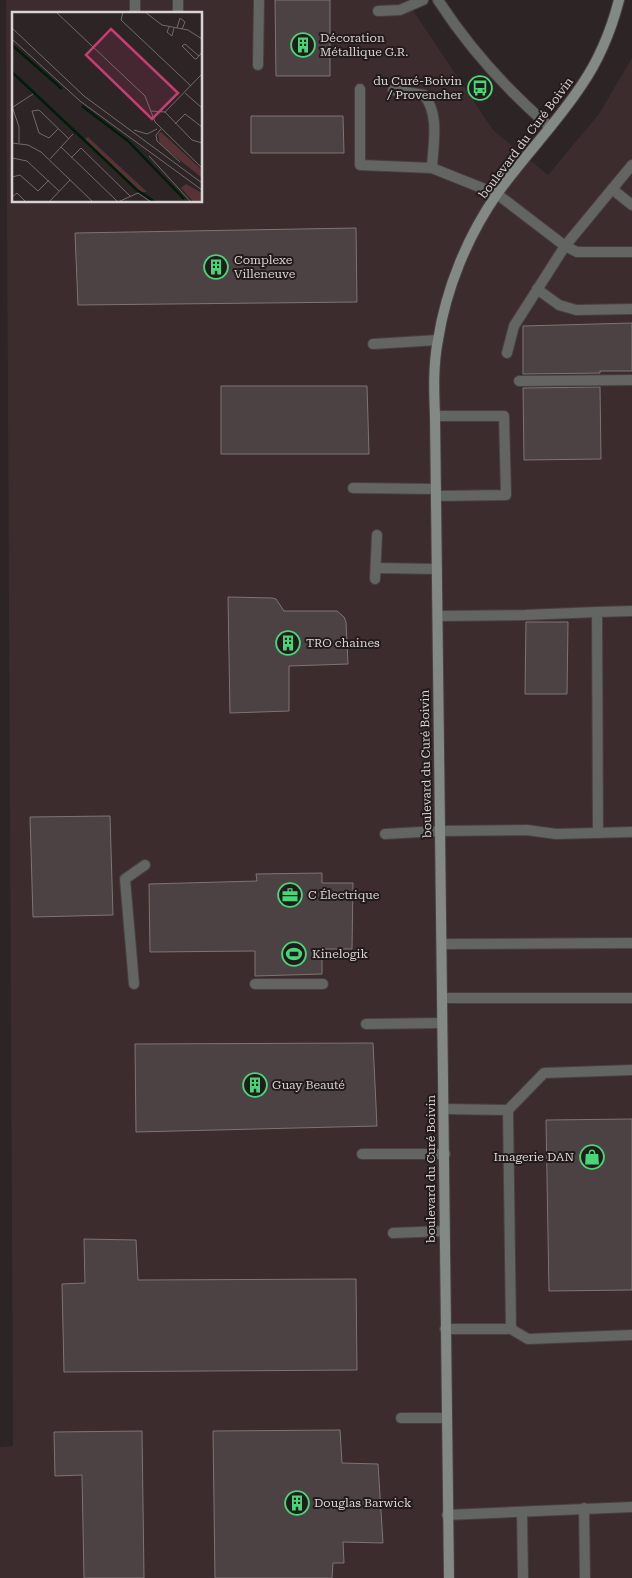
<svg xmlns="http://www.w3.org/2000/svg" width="632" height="1578" font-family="'Roboto Serif',serif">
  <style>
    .built { fill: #3c2c2d; fill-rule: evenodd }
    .building { fill: #4c4243; stroke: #7f7474 }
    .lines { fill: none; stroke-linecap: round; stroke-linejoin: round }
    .lane-casing { stroke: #494041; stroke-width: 12 }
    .street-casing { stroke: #494041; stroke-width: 12 }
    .secondary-casing { stroke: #494041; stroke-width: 12 }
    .lane { stroke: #626562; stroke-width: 10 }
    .street { stroke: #626562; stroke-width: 10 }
    .secondary { stroke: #838984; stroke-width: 10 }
    .labels { text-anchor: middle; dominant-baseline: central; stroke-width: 4; stroke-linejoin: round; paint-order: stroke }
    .poi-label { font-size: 12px; fill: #d9d3d3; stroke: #231b1b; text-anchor: start }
    .street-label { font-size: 12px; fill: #d9d3d3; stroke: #231b1b }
    .inset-river { fill: none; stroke: #011c09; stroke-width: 2.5 }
    .inset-road { fill: none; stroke: #726a6b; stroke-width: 1 }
    .view { fill: #c73d73; fill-opacity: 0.15; stroke: #c73d73; stroke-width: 2.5 }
    .inset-edge { fill: none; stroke: #d9d3d3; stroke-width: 2.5 }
  </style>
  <rect width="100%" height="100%" fill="#2d2425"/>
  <path class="built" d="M6,0h400l87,130 55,45 51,-61 33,-56v1520h-632v-131l13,-1zM14,14h187v187h-187z"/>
  <g class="building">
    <path d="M275,0h55v76h-54z"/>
    <path d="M251,116h92l1,37h-93z"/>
    <path d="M356,228l1,74 -279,3 -3,-72z"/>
    <path d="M632,323v48h-32v2l-77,1v-48z"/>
    <path d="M221,386h146l2,68h-148z"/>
    <path d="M600,387l1,72 -77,1 -1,-72z"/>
    <path d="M228,597l44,1 4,1 8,12h53l7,6 2,5 2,42 -59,2v45l-59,2z"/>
    <path d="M526,622h42l-1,72h-42z"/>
    <path d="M110,816l3,99 -80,2 -3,-100z"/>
    <path d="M322,873v10h31l-1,66h-30v25l-67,2v-25l-105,1 -1,-68 108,-3 -1,-7z"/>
    <path d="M373,1043l4,83 -241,6 -1,-88z"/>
    <path d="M632,1119v171l-83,1 -3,-171z"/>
    <path d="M84,1239l52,1 2,40 218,-1 1,91 -293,2 -2,-88 23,-1z"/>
    <path d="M340,1430l2,33 36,1 5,79 -40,-1 1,21h-11l-1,15h-117l-2,-147z"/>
    <path d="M142,1431l2,147h-60l-2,-103 -27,1 -1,-44z"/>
  </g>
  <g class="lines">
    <g class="lane-casing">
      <g id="lane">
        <path d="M135,0v14"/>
        <path d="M178,0v14"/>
        <path d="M378,11l22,-1 23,-10"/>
        <path d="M258,65l1,-65"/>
        <path d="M360,89v76l72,3c1,-24 8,-53 -8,-73l-31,-5"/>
        <path d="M432,168l65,26 68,52 67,-81"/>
        <path d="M612,189l20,16"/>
        <path d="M537,289l22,16 17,5 56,-1"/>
        <path d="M373,344l65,-4"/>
        <path d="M507,353l7,-27 51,-80 12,6h55"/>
        <path d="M519,381l113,-1"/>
        <path d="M435,416h69l2,79 -70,1"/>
        <path d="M353,488l83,1"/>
        <path d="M376,568l61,1"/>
        <path d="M375,579l2,-44"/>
        <path d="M438,616l87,-1 72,-3"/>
        <path d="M598,833l-1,-221 35,-1"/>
        <path d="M385,834l54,-3 88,-1 29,4 76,-2"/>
        <path d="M442,944l190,-1"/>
        <path d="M134,984l-9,-105 20,-14"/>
        <path d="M255,984h68"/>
        <path d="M442,998h190"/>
        <path d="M366,1024l76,-1"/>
        <path d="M444,1109l64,1"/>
        <path d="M362,1154h83"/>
        <path d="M393,1233l51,-2"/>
        <path d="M445,1329h66l-3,-219 36,-37 88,-3"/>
        <path d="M511,1329l17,10 104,-4"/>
        <path d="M401,1418h45"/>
        <path d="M584,1508l1,70"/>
        <path d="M522,1512l1,66"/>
        <path d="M447,1515l185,-8"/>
      </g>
    </g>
    <g class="street-casing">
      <path id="street" d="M438,0c31,48 69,90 112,127"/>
    </g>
    <g class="secondary-casing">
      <path id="secondary" d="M449,1578l-14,-1162c-1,-25 -2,-51 3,-76 8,-51 29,-103 59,-146 26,-37 59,-70 84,-108 18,-26 30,-55 38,-86"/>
    </g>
    <use href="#lane" class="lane"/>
    <use href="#street" class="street"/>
    <use href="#secondary" class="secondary"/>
  </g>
  <defs>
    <g id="building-ring" transform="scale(1.25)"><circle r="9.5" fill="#231b1b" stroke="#47d779" stroke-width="1.5"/><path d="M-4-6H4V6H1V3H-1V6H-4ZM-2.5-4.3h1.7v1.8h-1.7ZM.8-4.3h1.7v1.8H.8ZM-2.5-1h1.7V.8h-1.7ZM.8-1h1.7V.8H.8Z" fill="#47d779"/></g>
    <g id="bus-ring" transform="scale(1.25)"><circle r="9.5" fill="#231b1b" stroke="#47d779" stroke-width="1.5"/><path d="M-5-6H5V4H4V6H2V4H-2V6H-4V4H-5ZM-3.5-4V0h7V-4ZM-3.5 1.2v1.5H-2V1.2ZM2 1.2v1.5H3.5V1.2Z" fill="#47d779"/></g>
    <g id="office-ring" transform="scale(1.25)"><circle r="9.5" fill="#231b1b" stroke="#47d779" stroke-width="1.5"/><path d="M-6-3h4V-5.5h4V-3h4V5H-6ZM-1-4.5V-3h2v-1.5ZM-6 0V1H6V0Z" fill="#47d779"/></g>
    <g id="stadium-ring" transform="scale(1.25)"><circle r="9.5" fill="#231b1b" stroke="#47d779" stroke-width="1.5"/><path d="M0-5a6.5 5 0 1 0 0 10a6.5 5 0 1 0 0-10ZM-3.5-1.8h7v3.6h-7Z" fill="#47d779"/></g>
    <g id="shop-ring" transform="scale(1.25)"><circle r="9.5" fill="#231b1b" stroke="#47d779" stroke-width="1.5"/><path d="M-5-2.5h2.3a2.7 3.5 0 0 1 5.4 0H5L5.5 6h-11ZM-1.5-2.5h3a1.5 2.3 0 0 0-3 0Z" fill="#47d779"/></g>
  </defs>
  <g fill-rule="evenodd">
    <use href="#building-ring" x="303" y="45"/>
    <use href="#bus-ring" x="480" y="88"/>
    <use href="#building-ring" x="216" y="267"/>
    <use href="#building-ring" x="288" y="643"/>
    <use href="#office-ring" x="290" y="895"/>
    <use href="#stadium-ring" x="294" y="954"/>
    <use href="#building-ring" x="255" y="1085"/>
    <use href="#shop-ring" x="592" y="1157"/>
    <use href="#building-ring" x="297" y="1503"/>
  </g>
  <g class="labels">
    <g class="poi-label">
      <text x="320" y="38">Décoration<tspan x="320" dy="14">Métallique G.R.</tspan></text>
      <text x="462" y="81" text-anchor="end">du Curé-Boivin<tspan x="462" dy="14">/ Provencher</tspan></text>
      <text x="234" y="260">Complexe<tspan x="234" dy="14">Villeneuve</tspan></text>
      <text x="306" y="643">TRO chaines</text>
      <text x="308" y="895">C Électrique</text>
      <text x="312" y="954">Kinelogik</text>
      <text x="272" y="1085">Guay Beauté</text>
      <text x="574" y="1157" text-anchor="end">Imagerie DAN</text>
      <text x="314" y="1503">Douglas Barwick</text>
    </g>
    <g class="street-label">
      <text transform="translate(526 138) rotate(-53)">boulevard du Curé Boivin</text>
      <text transform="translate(426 764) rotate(-91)">boulevard du Curé Boivin</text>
      <text transform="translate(431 1169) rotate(-90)">boulevard du Curé Boivin</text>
    </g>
  </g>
  <g transform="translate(12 12)">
    <rect width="190" height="190" fill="#2d2425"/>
    <path d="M149,120l41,38v8l-42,-34 -2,-10zM76,125l59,55h-8l-38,-35 -18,-17zM174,172l16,9v9h-8l-4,-4 -9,-10z" fill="#583236"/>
    <path class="inset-river" d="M0,33l50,44M0,60l125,118 18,12M70,94l46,35 56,58"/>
    <path class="inset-road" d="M44,0l89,84 10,26 47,46M111,0l-2,8 70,66M133,0l17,13 26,5 14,9M157,15l-2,5 5,4 2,-8M0,16l72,68 118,87M165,16l3,-10 5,4 -3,7M0,27l68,62 122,89M187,44l-14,-12 -3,2 13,13h1l3,-3 3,-4M173,81l17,15M0,94l7,21v16M1,95l20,-13M138,99l15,1M153,100l37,-38M153,100l27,28 10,3M163,112l10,-10 17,13M46,117l-9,9 -10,-5 -7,-22 7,-1 30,29M149,117l-5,6 1,6 23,21M122,118l13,4 10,-5M0,131l16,2 13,7 52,50M49,135l57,55M137,144l42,46M0,146l15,3 32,30M59,146l10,-10 49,48M38,147l23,-25M0,165l8,-2 18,16 11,-11M0,185l5,-4 9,9M37,190l21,-22M106,190l20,-9 13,9"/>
    <path class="view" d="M99,17l67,64 -26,26 -66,-64z"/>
    <rect width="190" height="190" class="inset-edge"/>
  </g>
</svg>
